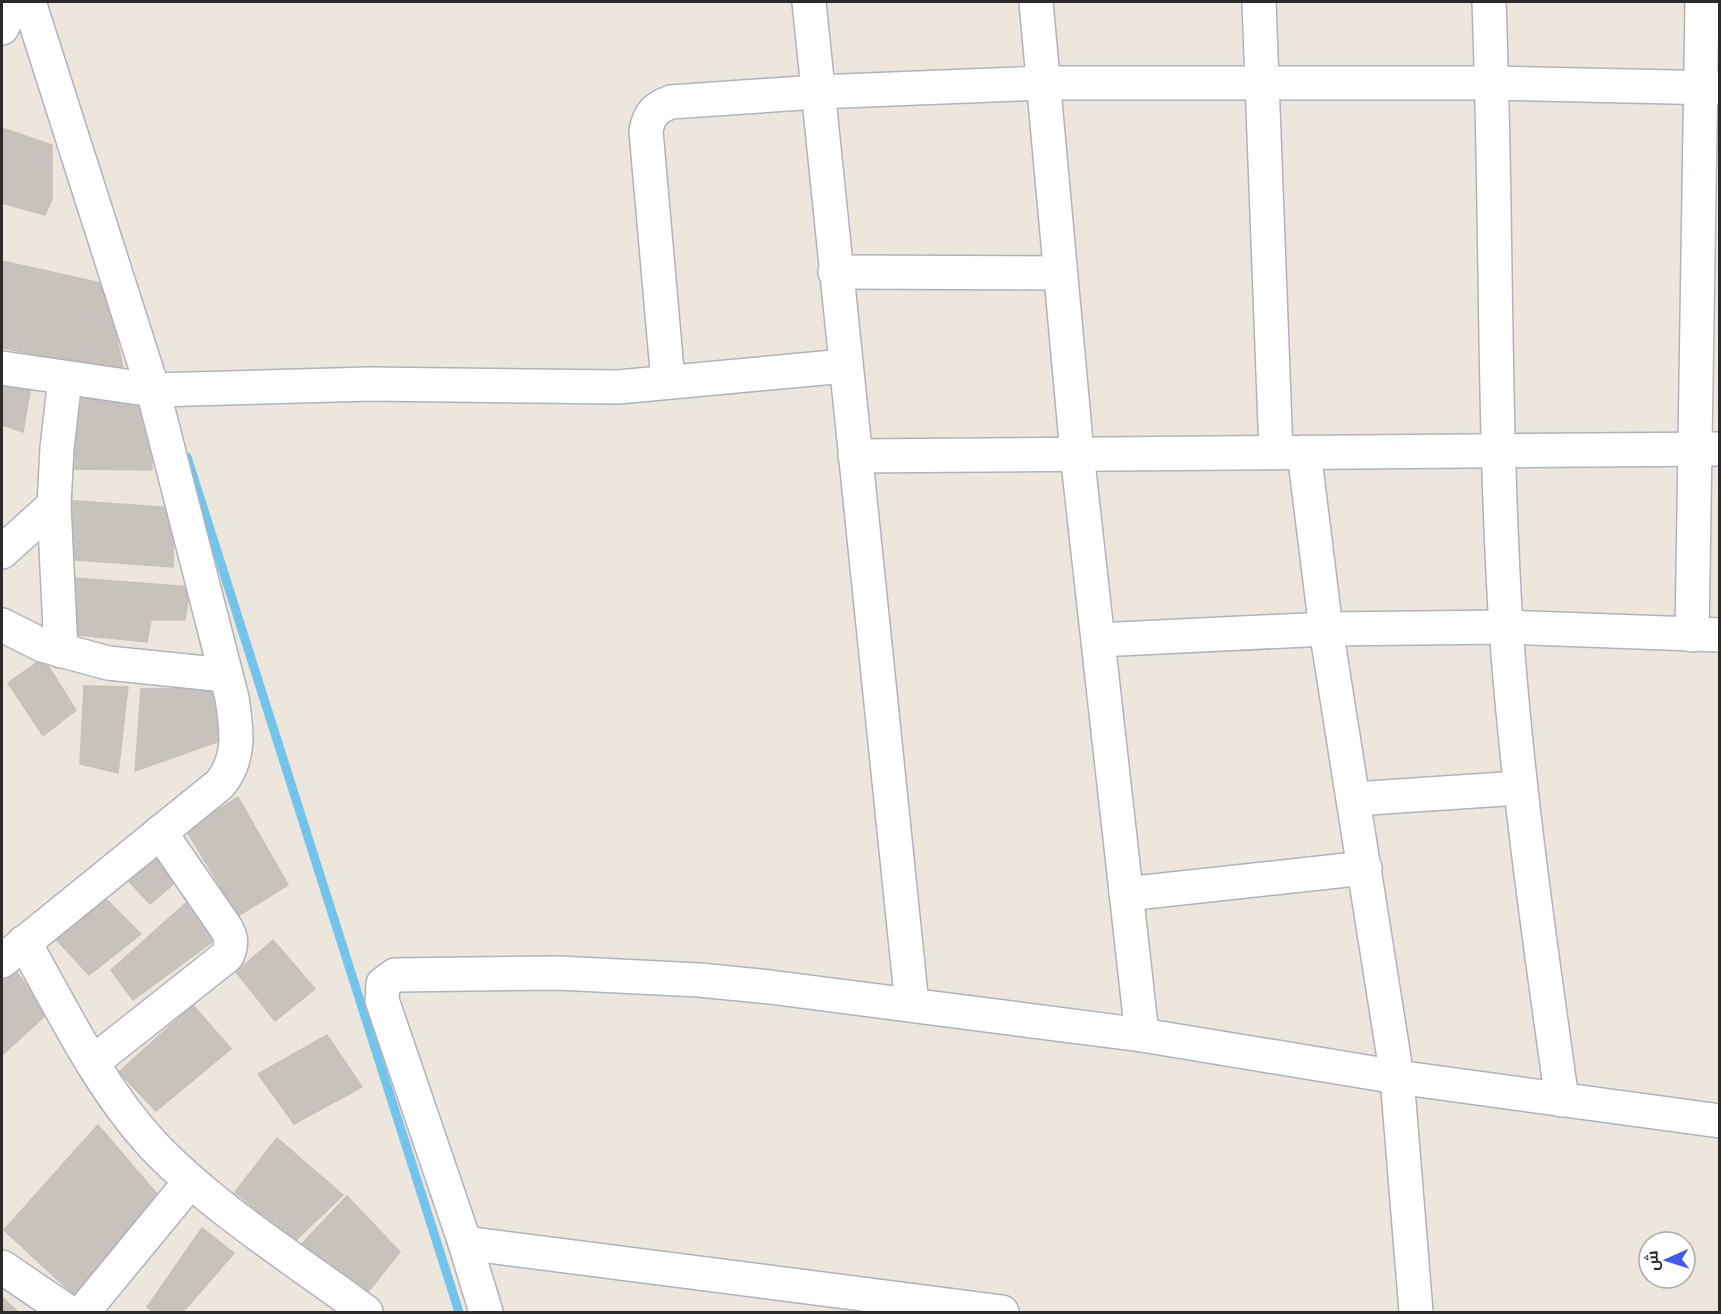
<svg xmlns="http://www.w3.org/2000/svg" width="1721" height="1314" font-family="Ubuntu,Cairo,sans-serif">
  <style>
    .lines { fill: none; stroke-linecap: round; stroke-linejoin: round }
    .stream { stroke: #73c4ea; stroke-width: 9 }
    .building { fill: #c7c3bc; stroke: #c7c2b7; stroke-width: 1.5 }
    .street-casing { stroke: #b0b2be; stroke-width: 36 }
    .street { stroke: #fff; stroke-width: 33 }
  </style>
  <rect width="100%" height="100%" fill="#ece6dd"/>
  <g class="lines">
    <path class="stream" d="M187,457l272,855"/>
  </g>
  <g class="building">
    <path d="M2,128l50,17v54l-7,16 -43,-12z"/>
    <path d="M2,261l103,23 19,88 -122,-24z"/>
    <path d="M2,384l28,7 -7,41 -21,-7z"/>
    <path d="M78,397l73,2 1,71 -77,-1z"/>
    <path d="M62,500l112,8 -1,59 -110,-8z"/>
    <path d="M63,577l127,10 -5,33h-34l-4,22 -79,-8z"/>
    <path d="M43,658l33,52 -33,26 -35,-53z"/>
    <path d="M84,686l44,1 -10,86 -38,-9z"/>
    <path d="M212,688l16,50 -93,33 6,-82z"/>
    <path d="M238,797l50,88 -50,31 -52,-86z"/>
    <path d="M154,852l23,29 -27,23 -25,-27z"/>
    <path d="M103,896l38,38 -52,41 -35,-38z"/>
    <path d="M187,902l29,37 -83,61 -22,-30z"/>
    <path d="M273,940l42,49 -40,32 -39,-49z"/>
    <path d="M15,970l33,43 -46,42v-74z"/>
    <path d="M193,1005l38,44 -75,62 -37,-39z"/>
    <path d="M327,1035l35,52 -68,37 -36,-50z"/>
    <path d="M98,1125l59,69 -83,101 -70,-65z"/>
    <path d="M277,1138l66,57 -49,47 -59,-50z"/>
    <path d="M347,1196l53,56 -36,45 -64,-51z"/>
    <path d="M202,1228l32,25 -51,59h-30l-6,-5z"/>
    <path d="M2,1297l16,15h-16z"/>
  </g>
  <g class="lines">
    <g class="street-casing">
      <g id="street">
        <path d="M809,2l103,1003"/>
        <path d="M1036,2l41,451 65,582"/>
        <path d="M1259,2l17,450"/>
        <path d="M1489,2c8,208 4,417 17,625 11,159 34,316 56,473"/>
        <path d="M2,28l12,-26"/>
        <path d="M835,272l225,1"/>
        <path d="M2,368l151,22 216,-6 249,3 227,-21"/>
        <path d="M668,382l-22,-251c3,-17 9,-23 25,-29l146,-10 225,-9h450l228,5"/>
        <path d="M1304,452l22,177 71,448 19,235"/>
        <path d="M855,456l865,-7"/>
        <path d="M2,552l52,-47"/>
        <path d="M2,625l40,20 66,18 117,12"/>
        <path d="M1692,635l10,-633"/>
        <path d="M1098,640l228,-11 180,-2 214,8"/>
        <path d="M61,651l-7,-146 3,-57 8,-69"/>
        <path d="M1354,799l165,-11"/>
        <path d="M1126,894l239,-26"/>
        <path d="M24,942c39,68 74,143 127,201 59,63 146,118 215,169"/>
        <path d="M2,961l218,-177c21,-26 17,-54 12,-86l-79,-308 -124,-388"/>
        <path d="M93,1062l134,-106c5,-11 5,-18 -1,-28l-66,-96"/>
        <path d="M465,1243l537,69"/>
        <path d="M2,1267l66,45"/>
        <path d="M83,1312l107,-130"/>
        <path d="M486,1312l-21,-69 -83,-243 1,-16 12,-9 163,-2 141,7 71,7 372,48 255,42 323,44"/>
      </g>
    </g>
    <use href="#street" class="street"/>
  </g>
  <rect width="1721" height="1314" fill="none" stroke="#2a2a2a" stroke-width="6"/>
  <g transform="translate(1667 1260) rotate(267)"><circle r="28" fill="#ffffff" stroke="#aaaaaa" stroke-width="1.5"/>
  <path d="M0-4.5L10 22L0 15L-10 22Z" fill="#4259f3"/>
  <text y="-9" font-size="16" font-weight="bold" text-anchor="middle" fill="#2a2a2a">ش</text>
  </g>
</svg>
